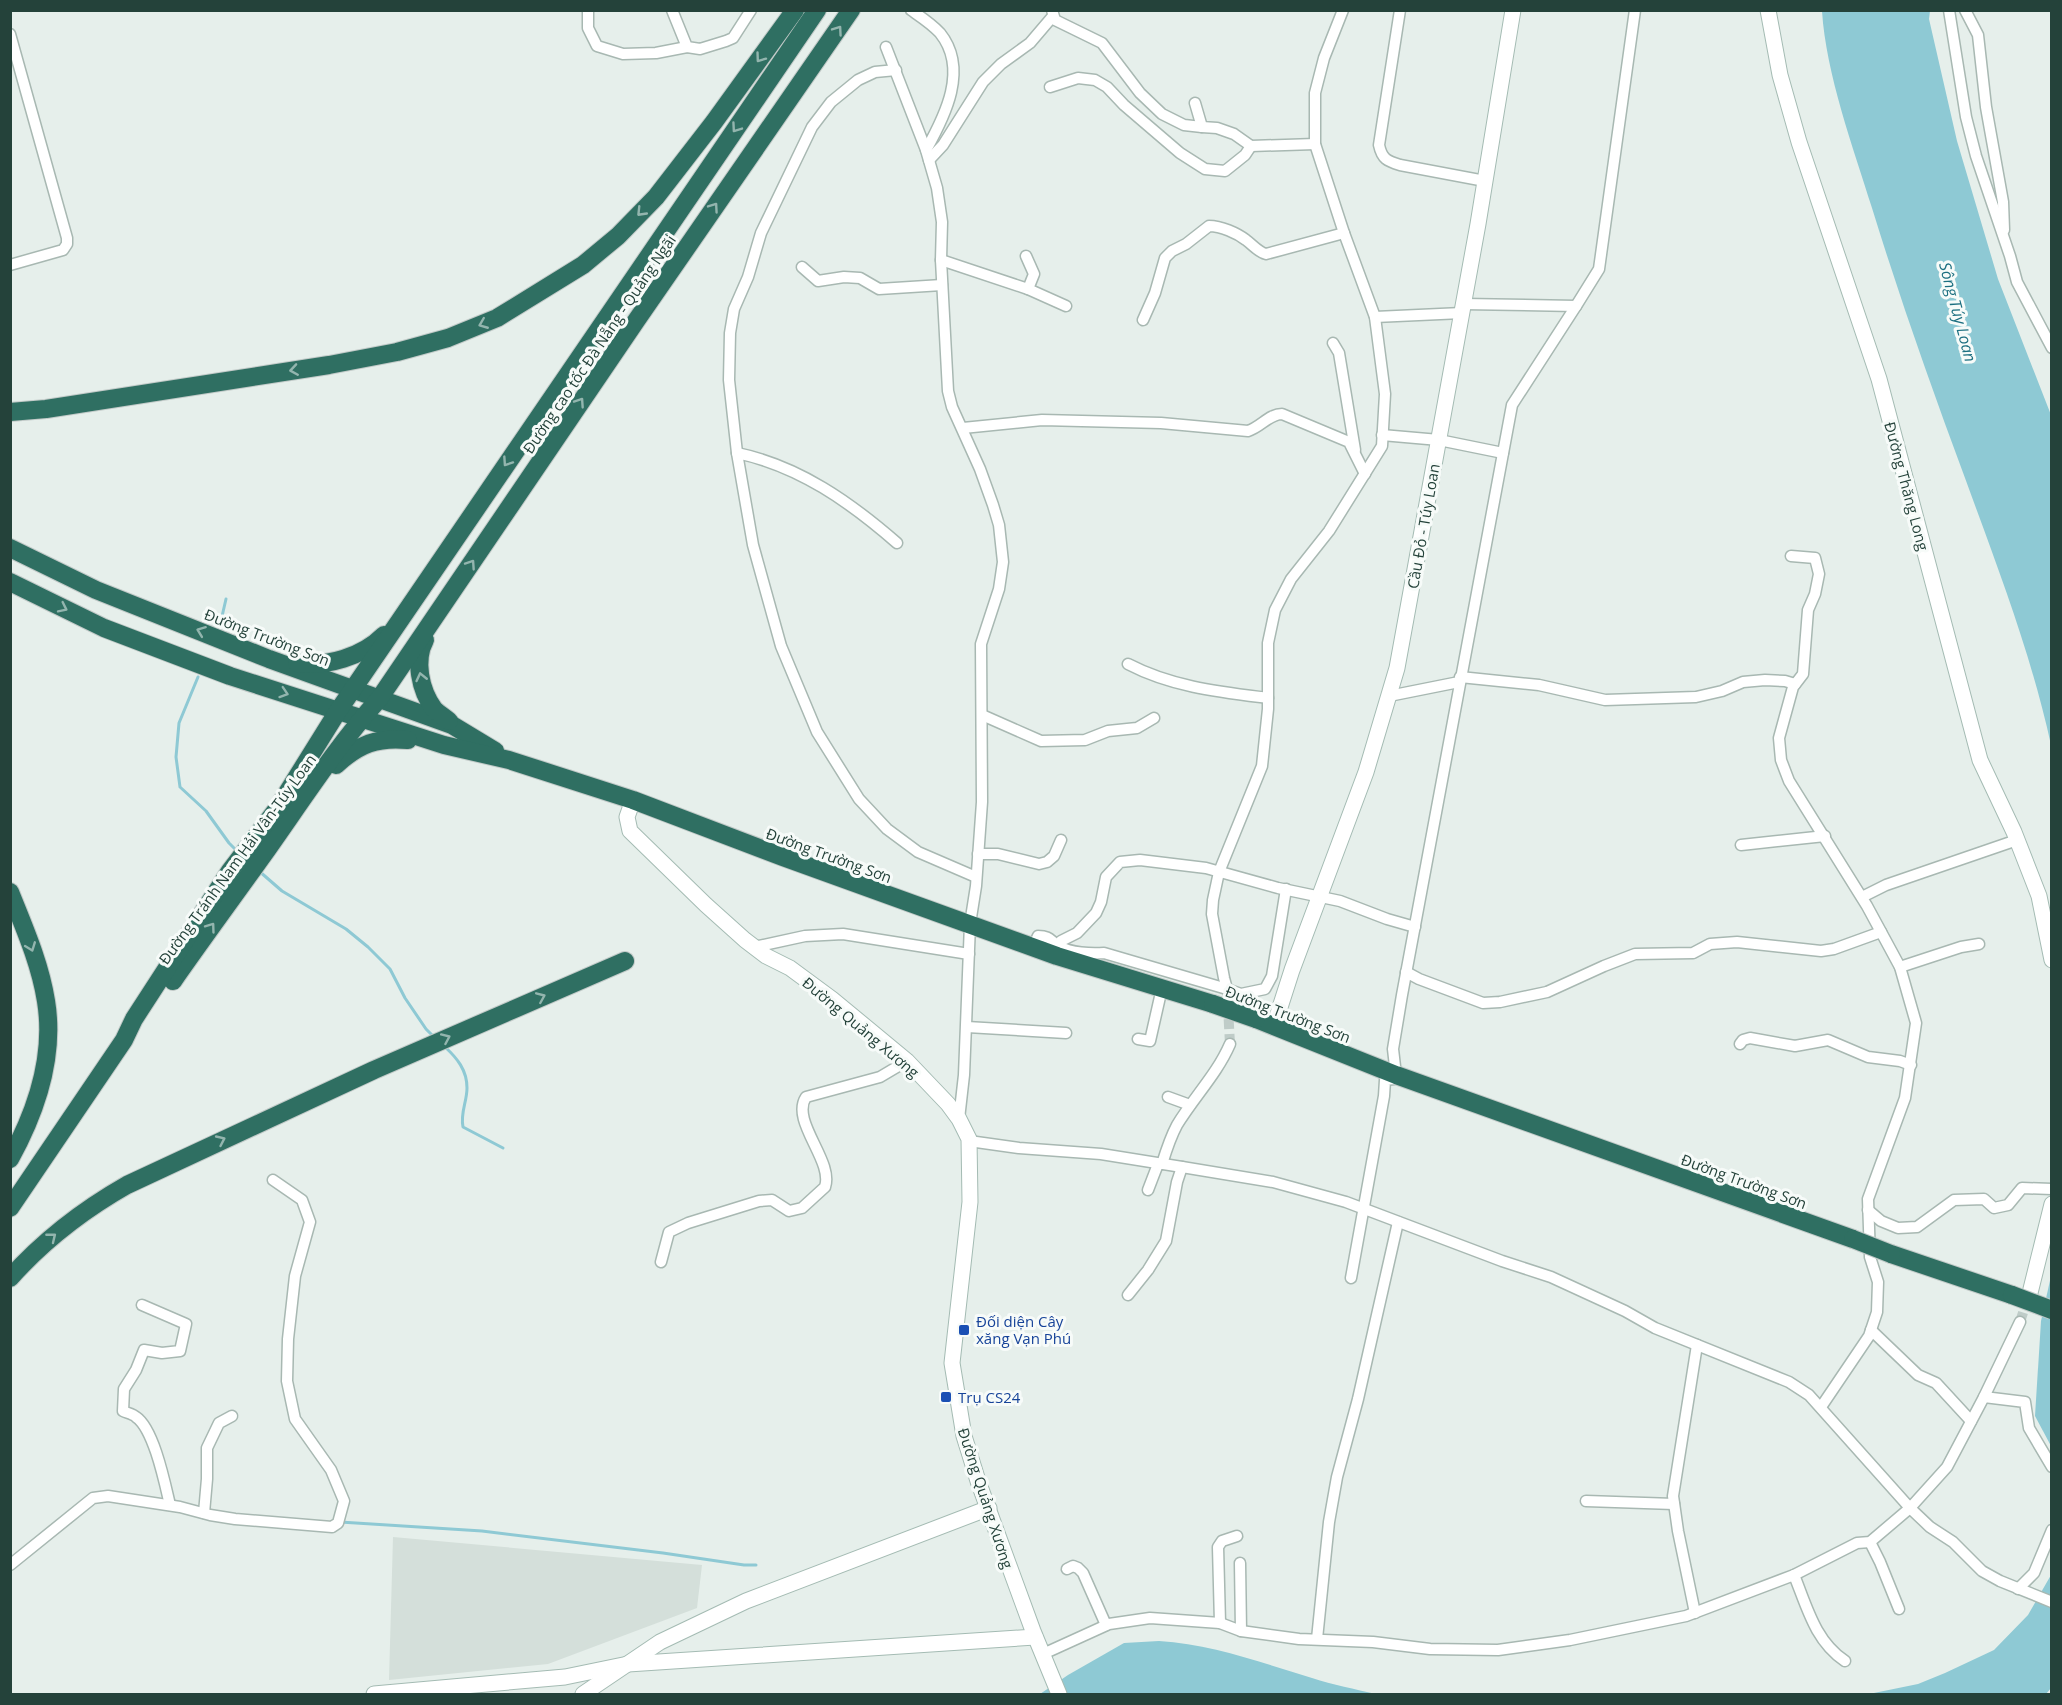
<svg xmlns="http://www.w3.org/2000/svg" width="2062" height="1705" font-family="'Open Sans',sans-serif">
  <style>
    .built { fill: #d4dfda }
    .water { fill: #8ec9d4 }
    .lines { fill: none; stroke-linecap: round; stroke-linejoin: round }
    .stream { stroke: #8ec9d4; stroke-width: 3 }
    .street-tunnel { stroke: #bfccc8; stroke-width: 10; stroke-dasharray: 10 5; stroke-linecap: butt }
    .street-casing { stroke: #a8b8b2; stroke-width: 13 }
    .secondary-casing { stroke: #a4bbb3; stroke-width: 17 }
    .highway-casing { stroke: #c2cac8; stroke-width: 20 }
    .street { stroke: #fff; stroke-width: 10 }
    .secondary { stroke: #fff; stroke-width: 15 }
    .highway { stroke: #2f6f62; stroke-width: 18 }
    .highway-bridge-casing { stroke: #c2cac8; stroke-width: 20; stroke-linecap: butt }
    .highway-bridge { stroke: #2f6f62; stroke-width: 18 }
    .oneway { stroke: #93b5ae }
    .transit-dot { fill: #1a4fb4; stroke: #f7fbf9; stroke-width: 2 }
    .labels { text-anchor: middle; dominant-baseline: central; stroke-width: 6; stroke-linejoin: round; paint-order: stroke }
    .street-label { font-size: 15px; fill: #24423a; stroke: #f7fbf9 }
    .transit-label { font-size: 15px; fill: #164399; stroke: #f7fbf9; text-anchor: start }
    .water-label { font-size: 16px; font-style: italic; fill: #1c6f80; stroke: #f7fbf9 }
  </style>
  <rect width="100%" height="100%" fill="#e6efeb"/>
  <path class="built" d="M393,1537l309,28 -5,43 -149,56 -159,16z"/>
  <g class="water">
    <path d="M1822,11h108l-1,8 28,122 41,138 53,136v330c-20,-92 -54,-179 -86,-267 -33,-89 -65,-179 -93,-270 -19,-61 -46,-134 -50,-197z"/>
    <path d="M2051,1276v170l-16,-30 6,-95z"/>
    <path d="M2051,1575v113l-5,6h-177l49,-10 27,-11 49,-23 34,-35z"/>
    <path d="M1159,1641c53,3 103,22 153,37 21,7 43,11 64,16h-336l28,-19 56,-32z"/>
  </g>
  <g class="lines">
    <g class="stream">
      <path d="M220,625l6,-26"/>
      <path d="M198,677l-19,46 -3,34 4,30 26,24 23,32 7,7"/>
      <path d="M259,871l23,20 64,38 22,18 22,22 15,29 21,31 7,7"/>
      <path d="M445,1047c12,11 22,23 22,41 0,14 -7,25 -4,39l40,21"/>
      <path d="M340,1522l142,9 181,22 81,12h12"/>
    </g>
    <g class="street-tunnel">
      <path d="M1227,989l3,55"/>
      <path d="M2020,1322l8,-25"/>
    </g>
    <g class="street-casing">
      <g id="street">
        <path d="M588,10v18l9,18 26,8 33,-1 31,-6"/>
        <path d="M672,10l15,37 13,2 26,-8 7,-3 18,-28"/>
        <path d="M911,10c10,7 21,14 29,23 29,36 5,83 -14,117"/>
        <path d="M1052,10l3,10 47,23 38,50 22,21 22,11 18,2"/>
        <path d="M1400,10l-21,135c3,14 8,16 21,20l85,16"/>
        <path d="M1949,10l17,107 10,39 34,100 7,26 35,66"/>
        <path d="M1965,10l13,25 8,72 17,95 1,28"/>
        <path d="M10,34l57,204v6l-4,6 -53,15"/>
        <path d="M886,47l40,103 11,38 5,34 -1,38 7,131 4,16 28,62 13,36 6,20 4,37 -4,27 -18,55 1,158 -6,84 -6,38 -6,151 -5,44"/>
        <path d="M896,70l-21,2 -17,8 -27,22 -19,25 -51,106 -13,44 -14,32 -4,24 -1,47 8,73 16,92 28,101 36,86 42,67 28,30 31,23 58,25"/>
        <path d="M1050,87l28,-9 17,2 12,7 17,18 56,48 25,16 20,2 20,-16 6,-9"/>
        <path d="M1195,103l7,24 15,1 17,6 17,12 64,-2"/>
        <path d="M929,160l14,-15 40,-63 18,-18 29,-21 23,-27"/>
        <path d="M1026,256l8,18 -6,15 38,17"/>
        <path d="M941,260l87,29"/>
        <path d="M802,267l16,14 26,-4 16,1 19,11 63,-4"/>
        <path d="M1463,304l113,2 23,-37 36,-259"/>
        <path d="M1375,317l87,-4"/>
        <path d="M1143,320l12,-27 10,-35 7,-7 14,-7 23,-18c12,0 28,7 37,14 7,5 12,12 20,14l78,-21"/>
        <path d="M1333,343l6,10 16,97"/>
        <path d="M963,428l79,-8 119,3 87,8c13,-4 21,-17 34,-17l67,28 16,32"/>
        <path d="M1382,435l57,5 64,13"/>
        <path d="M737,453c62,13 113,49 160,90"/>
        <path d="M1791,556l24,2 4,16 -4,20 -7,16 -5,64 -10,13 -14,51 2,22 8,21 78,125 33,61 16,56 -11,75 -37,101 2,58 8,25 -1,30 -8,24 -48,71"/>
        <path d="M1128,664c44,23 92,28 140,34"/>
        <path d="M1460,677l79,8 66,15 91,-3 26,-6 21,-9 22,-2 20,1 10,3"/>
        <path d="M1389,696l70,-14"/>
        <path d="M982,715l59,26 44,-1 23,-9 29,-3 17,-10"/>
        <path d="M1741,845l84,-9"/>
        <path d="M978,854h20l41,10 8,-2 7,-6 7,-16"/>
        <path d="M1286,889l-14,87 -7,13 -24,5 -14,-5 -3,-11 -12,-64 1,-14 6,-28 43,-106 6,-57v-66l7,-33 16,-31 38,-48 53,-85 3,-52 -10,-77 -31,-84 -29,-89v-51l9,-35 19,-48"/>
        <path d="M1862,897l24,-12 131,-45"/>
        <path d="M1059,946l2,-5 16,-8 19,-20 5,-11 5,-25 14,-15 20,-2 66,8 72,20 62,13 47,18 28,8"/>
        <path d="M754,947l51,-11 38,-2 126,20"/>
        <path d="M1033,947l5,-11c13,0 12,5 21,10 12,7 32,8 45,7l123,36"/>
        <path d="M1900,967l61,-20 18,-3"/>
        <path d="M1406,972l13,7 64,24 17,-1 47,-10 57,-26 31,-12 58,-1 17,-9 27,-2 84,9 13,-2 47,-17"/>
        <path d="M967,1027l99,6"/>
        <path d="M1138,1039l12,2 12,-53"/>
        <path d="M1740,1044l3,-4 7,-2 45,8 33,-6 40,17 32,4 11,4"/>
        <path d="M1168,1097l22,8"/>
        <path d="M969,1141l50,7 82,6 81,13 91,15 73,20 156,59 49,16 74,34 30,17 134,54 20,13 101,113 20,19 23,15 29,29 18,10 52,21"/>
        <path d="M1162,1164c4,-13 8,-26 15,-39 17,-28 40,-51 53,-81"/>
        <path d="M1148,1190l10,-26"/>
        <path d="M1868,1210l13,11 17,7 19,-1 37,-27 30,-1 10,9 14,-3 14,-17 30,1"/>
        <path d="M661,1262l8,-30 19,-9 71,-22 13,-1 17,11 13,-3 23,-21c9,-26 -35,-66 -19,-90l74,-20 27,-16"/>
        <path d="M1351,1278l33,-182 1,-16 9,-1 2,-4 -3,-26 9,-54 110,-590 64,-99"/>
        <path d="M1128,1295l20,-25 18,-29 11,-59 5,-15"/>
        <path d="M142,1305l44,19 -6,27 -18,2 -18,-3 -8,20 -12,19 -1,22c4,2 10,3 13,6 18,12 29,67 34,88"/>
        <path d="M1871,1330l47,45 18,8 35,38"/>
        <path d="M1984,1397l41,5 4,26 23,39"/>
        <path d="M1586,1501l88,3"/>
        <path d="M204,1513l3,-34v-31l12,-25 13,-7"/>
        <path d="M1870,1542l10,20 19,47"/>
        <path d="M1240,1563l1,68"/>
        <path d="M10,1565l78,-63 5,-4 15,-2 72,11 30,8 25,4 97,8 6,-4 6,-22 -13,-31 -36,-51 -8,-38 1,-42 7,-63 15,-54 -8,-22 -29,-20"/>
        <path d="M1067,1569l6,-3 5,2 5,5 23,52"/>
        <path d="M1794,1575c13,32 21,66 51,86"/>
        <path d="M2018,1589l16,-16 18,-43"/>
        <path d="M1695,1613l-17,-82 -5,-35 24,-151"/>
        <path d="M1220,1623l-2,-76 4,-6 15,-5"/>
        <path d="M1317,1639l12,-117 8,-45 21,-78 40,-177"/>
        <path d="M1043,1654l66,-30 41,-6 70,5 21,8 58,8 74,3 57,7 68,1 72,-10 116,-24 108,-41 63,-32 13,-1 40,-34 37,-41 37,-70 36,-75"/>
      </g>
    </g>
    <g class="secondary-casing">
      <g id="secondary">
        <path d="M1768,10l12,65 19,67 80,237 101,381 34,72 25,64 13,64"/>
        <path d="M633,800l-6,17 3,14 76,74 39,35 21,16 24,12 42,31 75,62 41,43 11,15 10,20 1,63 -18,161 12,73 14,45 55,150 26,63"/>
        <path d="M1274,1026l18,-56 74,-198 31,-104 81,-444 35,-214"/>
        <path d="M2030,1293l22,-89"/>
        <path d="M374,1694l191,-17 63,-13 407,-27"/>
        <path d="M583,1694l77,-52 86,-41 243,-93"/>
      </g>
    </g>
    <g class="highway-casing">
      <g id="highway">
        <path d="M10,412l36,-3 283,-44 68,-13 51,-14 49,-20 86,-53 35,-29 38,-39 58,-75 81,-112"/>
        <path d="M10,548l86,42 173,69 183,66 43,26"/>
        <path d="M10,582l94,46 126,48 214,69 65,15 124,40 150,57 274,99 156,48"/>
        <path d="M425,640c-11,20 -5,50 9,69 4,4 10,8 15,12"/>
        <path d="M297,663c30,4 65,-6 87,-28"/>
        <path d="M336,765c23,-21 41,-28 72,-25"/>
        <path d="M10,892c14,35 30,71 36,109 9,55 -9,109 -36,158"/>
        <path d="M173,981c30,-43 61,-85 91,-127 37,-52 72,-107 115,-155l257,-378 215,-311"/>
        <path d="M1256,1019l140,56 457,164"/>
        <path d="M10,1208l114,-168 10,-21 96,-148 47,-62 61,-98 479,-701"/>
        <path d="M1891,1254l121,41"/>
        <path d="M10,1278c34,-38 73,-68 117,-93l247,-115 251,-109"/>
      </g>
    </g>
    <use href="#street" class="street"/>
    <use href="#secondary" class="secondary"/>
    <use href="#highway" class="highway"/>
    <g class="highway-bridge-casing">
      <g id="highway-bridge">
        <path d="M1213,1004l43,15"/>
        <path d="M1853,1239l38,15"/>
        <path d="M2012,1295l40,15"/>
      </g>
    </g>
    <use href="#highway-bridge" class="highway-bridge"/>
  </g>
  <defs><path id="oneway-chevron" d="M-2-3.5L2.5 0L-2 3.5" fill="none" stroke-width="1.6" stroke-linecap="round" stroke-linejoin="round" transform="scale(1.5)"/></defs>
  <g class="oneway">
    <use href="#oneway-chevron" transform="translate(838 30) rotate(-55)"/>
    <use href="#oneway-chevron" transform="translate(760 58) rotate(126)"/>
    <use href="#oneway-chevron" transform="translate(736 128) rotate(125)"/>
    <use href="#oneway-chevron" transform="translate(714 207) rotate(-55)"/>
    <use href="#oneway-chevron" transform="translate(641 212) rotate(134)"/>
    <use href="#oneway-chevron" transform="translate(483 324) rotate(158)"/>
    <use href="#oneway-chevron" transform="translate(294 370) rotate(171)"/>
    <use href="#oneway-chevron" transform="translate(580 402) rotate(-56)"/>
    <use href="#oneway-chevron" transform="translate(507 462) rotate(124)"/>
    <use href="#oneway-chevron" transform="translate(471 564) rotate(-56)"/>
    <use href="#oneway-chevron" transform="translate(63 608) rotate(26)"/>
    <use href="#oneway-chevron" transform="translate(201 631) rotate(-159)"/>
    <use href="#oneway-chevron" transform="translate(421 677) rotate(-103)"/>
    <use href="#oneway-chevron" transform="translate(284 693) rotate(18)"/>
    <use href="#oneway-chevron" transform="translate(211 927) rotate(-54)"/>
    <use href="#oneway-chevron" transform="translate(31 947) rotate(69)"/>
    <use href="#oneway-chevron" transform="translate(541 997) rotate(-23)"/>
    <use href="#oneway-chevron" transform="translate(446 1038) rotate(-24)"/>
    <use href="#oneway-chevron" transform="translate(221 1140) rotate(-25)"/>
    <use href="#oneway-chevron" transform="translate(52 1237) rotate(-39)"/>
  </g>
  <g class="transit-dot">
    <rect x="958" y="1324" width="12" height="12" rx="3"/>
    <rect x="940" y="1391" width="12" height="12" rx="3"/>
  </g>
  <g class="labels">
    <g class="street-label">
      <text transform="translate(599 344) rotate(-56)">Đường cao tốc Đà Nẵng - Quảng Ngãi</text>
      <text transform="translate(1907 486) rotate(75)">Đường Thăng Long</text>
      <text transform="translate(1423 526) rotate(-80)">Cầu Đỏ - Túy Loan</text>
      <text transform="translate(267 637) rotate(21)">Đường Trường Sơn</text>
      <text transform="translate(829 855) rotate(20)">Đường Trường Sơn</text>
      <text transform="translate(237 859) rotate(-54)">Đường Tránh Nam Hải Vân-Túy Loan</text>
      <text transform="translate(1288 1014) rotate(21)">Đường Trường Sơn</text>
      <text transform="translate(861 1027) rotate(40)">Đường Quảng Xương</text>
      <text transform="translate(1744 1181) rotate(20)">Đường Trường Sơn</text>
      <text transform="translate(986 1498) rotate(72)">Đường Quảng Xương</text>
    </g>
    <g class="transit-label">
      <text x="976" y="1321">Đối diện Cây<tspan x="976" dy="17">xăng Vạn Phú</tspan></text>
      <text x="958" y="1397">Trụ CS24</text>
    </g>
    <g class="water-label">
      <text transform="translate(1958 312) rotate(75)">Sông Túy Loan</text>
    </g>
  </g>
  <rect width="2062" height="1705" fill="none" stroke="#24423a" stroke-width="24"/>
</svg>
